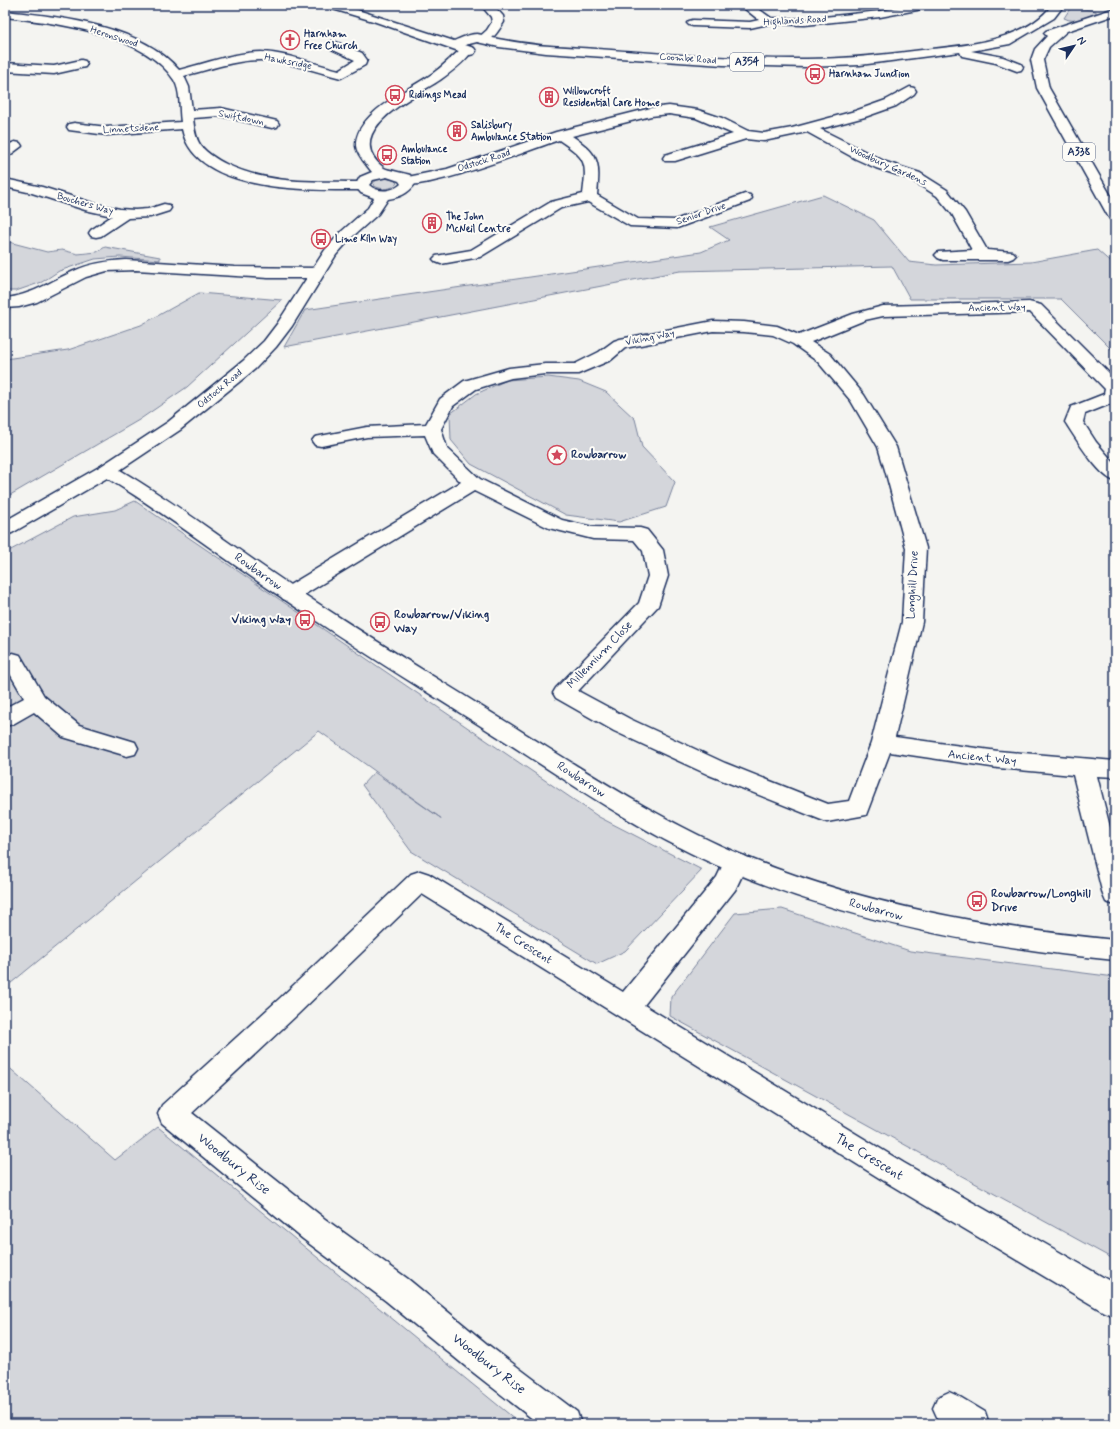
<svg xmlns="http://www.w3.org/2000/svg" width="1120" height="1429" font-family="Mynerve,sans-serif">
  <style>
    .green { fill: #d4d6db; stroke: #78829c }
    .lines { fill: none; stroke-linecap: round; stroke-linejoin: round }
    .street-casing { stroke: #1b2f5e; stroke-width: 3 }
    .secondary-casing { stroke: #1b2f5e; stroke-width: 3 }
    .highway-casing { stroke: #1b2f5e; stroke-width: 3 }
    .street { fill: #fdfcf7; fill-rule: evenodd }
    .secondary { fill: #fdfcf7; fill-rule: evenodd }
    .highway { fill: #fdfcf7; fill-rule: evenodd }
    .labels { text-anchor: middle; dominant-baseline: central; stroke-width: 4; stroke-linejoin: round; paint-order: stroke }
    .far-street-label { font-size: 10px; fill: #1b2f5e; stroke: #fdfcf7 }
    .far-poi-label { font-size: 10px; font-weight: bold; fill: #1b2f5e; stroke: #fdfcf7; text-anchor: start }
    .shield { fill: #fdfcf7; stroke: #5f6c8c; stroke-width: 1 }
    .shield-label { font-size: 11px; font-weight: bold; fill: #1b2f5e }
    .poi-label { font-size: 12px; font-weight: bold; fill: #1b2f5e; stroke: #fdfcf7; text-anchor: start }
    .street-label { font-size: 12px; fill: #1b2f5e; stroke: #fdfcf7 }
    .near-street-label { font-size: 14px; fill: #1b2f5e; stroke: #fdfcf7 }
  </style>
  <rect width="100%" height="100%" fill="#f4f4f1"/>
  <filter id="ink" filterUnits="userSpaceOnUse"><feTurbulence type="fractalNoise" baseFrequency=".025" numOctaves="2"/><feDisplacementMap in="SourceGraphic" scale="8" xChannelSelector="R" yChannelSelector="G"/><feConvolveMatrix kernelMatrix="1 2 1 2 8 2 1 2 1" color-interpolation-filters="sRGB"/></filter>
  <g filter="url(#ink)">
    <g class="green">
      <path d="M1071,7l25,4v2c-10,4 -21,11 -32,5z"/>
      <path d="M384,178l10,2 3,3c-5,7 -15,7 -23,3l-1,-3 4,-3z"/>
      <path d="M823,195l51,25 35,42 27,3 95,-3 66,-12 18,16v87l-54,-54h-151l-18,-33 -212,5 -396,76 21,-37 396,-58 28,-12 -19,-13z"/>
      <path d="M5,241l42,11 15,-2 16,4 19,-2 8,-5 55,10v3l-40,-3 -25,2 -36,12 -17,11 -26,9h-11z"/>
      <path d="M199,293l83,7 -95,87 -48,33 -134,78v-139l63,-9 73,-25z"/>
      <path d="M548,377l31,4 27,11 29,27 7,28 33,35 -9,25 -47,15 -53,-7 -95,-51 -20,-24 -1,-26 26,-20 31,-14z"/>
      <path d="M135,501l464,316 103,53 -77,81 -28,13 -186,-113 -49,-66 12,-13 68,47 -123,-88 -314,257v-435l68,-36 42,-7z"/>
      <path d="M782,909l128,42 205,26v283l-445,-244 1,-19 64,-84z"/>
      <path d="M5,1064l110,96 43,-33 363,297h-516z"/>
    </g>
    <g class="lines">
      <g class="street-casing">
        <g id="street">
          <path d="M481,5h12l10,11 1,6c-6,9 -13,23 -25,20l-2,-3 10,-9 5,-8 -1,-5z"/>
          <path d="M740,5h13l18,13 34,1 75,-8 31,-6h16l-2,2 -8,3 -37,7 -75,8 -37,-1 -18,4 -57,-2 -4,-1 -2,-2 2,-2 4,-1 57,2 9,-2z"/>
          <path d="M5,11c56,6 136,14 174,59 25,-6 56,-18 82,-18 26,1 53,12 78,18l16,-10 -26,-12 -2,-3 2,-3 4,-1 29,12 5,7 -2,5 -24,13c-24,-6 -57,-18 -81,-18 -26,0 -52,10 -76,16l5,11 3,23 29,-2 56,13 2,3 -2,3 -5,1 -51,-12 -28,2c1,9 2,20 8,28 7,8 17,14 25,18 43,21 90,17 136,18l5,1 2,3 -2,3 -5,1c-50,0 -167,4 -180,-61l-75,6 -38,-5 -2,-3 2,-3 5,-1 33,4 74,-5c-2,-13 0,-31 -7,-42 -30,-47 -119,-57 -169,-63z"/>
          <path d="M81,60l4,1 2,3 -2,3 -31,7 -49,-3v-8l49,3z"/>
          <path d="M910,87l4,1 2,3 -2,3 -18,12 -31,11 -45,12 66,33 34,11 27,17 18,22 22,38 26,2 3,3 -3,3 -5,2h-65l-5,-2 -3,-3 3,-3 34,-2 -20,-36 -15,-18 -27,-17 -34,-11 -20,-9 -49,-27 -43,9 -18,-2 -71,22h-10l-2,-3 2,-3 68,-21 -37,-16 -27,-4 -18,2 -79,20c28,19 28,26 25,59l41,24 37,1 70,-26 5,1 2,3 -2,3 -73,27 -47,-2 -42,-24 -27,6 -81,49 -39,7 -5,-2 -3,-3 3,-3 35,-6 80,-48 32,-8c4,-32 4,-35 -24,-54 -30,10 -130,50 -156,44l-2,-3 2,-3 44,-9 109,-37 95,-24 18,-2 29,4 24,8 26,13 16,2 28,-5 63,-17 31,-11z"/>
          <path d="M15,142l5,1 2,3 -12,9 -5,1v-10z"/>
          <path d="M5,179l37,8 54,17 24,5 15,1 13,-1 16,-5 5,1 2,3 -2,3 -19,6 -22,1 -27,18 -5,1 -5,-1 -2,-3 2,-3 21,-14 -27,-6 -53,-17 -27,-6z"/>
          <path d="M126,260l109,7 82,1 5,2 3,3 -3,3 -5,2h-49l-132,-8 -29,1 -21,6 -49,25 -18,5 -14,1v-10c26,-2 46,-17 69,-27 17,-8 34,-10 52,-11z"/>
          <path d="M1029,302l12,3 74,74v23l-30,12 -2,8 13,20 19,22v17c-16,-4 -40,-44 -50,-59l6,-15 33,-13 1,-5 -75,-77 -147,4 -18,4 -54,22 19,12 34,41 32,52 30,101 -4,74 -27,115 103,14 117,10v16l-18,-1 18,71v58l-9,-3 -3,-7 -30,-120 -75,-7 -108,-16 -24,63 -39,7 -8,-3 -110,-44 -95,-44 -58,-33 -3,-5 3,-5 83,-85 9,-27 -5,-25 -9,-11 -41,-1 -44,-11 -75,-37 -177,108 -7,2 -7,-2 -3,-5 3,-5 178,-107 -28,-28 -8,-19 -58,2 -46,9 -6,-1 -3,-4 3,-4 52,-10 59,-3 14,-25 24,-18 45,-13 36,-4h30l24,-12 15,-11 6,-2 93,-18 31,1 33,4 22,9 54,-21 30,-8zM713,331l31,1 29,3 20,9 25,18 33,39 27,46 7,23 21,78 -4,74 -31,121 -22,58 -21,3 -103,-41 -95,-44 -52,-28 80,-85 10,-30 -5,-26 -16,-20 -7,-2 -47,-1 -31,-7 -82,-41 -33,-31 -6,-19 12,-23 23,-17 35,-11 34,-4h33l33,-14 14,-12z"/>
          <path d="M13,653l7,2 24,41 35,29 56,17 3,6 -3,6 -8,2 -64,-19 -29,-25 -21,12 -8,2v-18l19,-10 -19,-33 1,-10z"/>
          <path d="M736,854l9,2 3,7 -13,27 -91,115 260,158 211,121v32l-11,-4 -220,-131 -462,-287 -125,121 -105,98 133,106 83,60 79,65 90,68 4,12h-42l-74,-58 -79,-65 -83,-62 -141,-116 -4,-9 4,-9 117,-106 132,-125 9,-3 9,3 194,118 94,-115 10,-21z"/>
          <path d="M949,1392l11,5 25,15 4,12h-45l-6,-5 -5,-11 5,-11z"/>
        </g>
      </g>
      <g class="secondary-casing">
        <path id="secondary" d="M466,47l4,1 2,3c-7,11 -21,21 -32,29 -24,16 -102,52 -56,88 3,2 20,5 26,7l5,9c-7,10 -15,13 -27,15l-10,15 -26,23 -16,18 -44,71 -16,21 -21,22 -75,61 -60,40c61,36 117,80 176,119 75,50 152,96 228,144 71,44 143,91 220,123 119,49 244,71 371,84v20c-133,-13 -263,-38 -387,-90 -77,-32 -148,-80 -217,-125 -77,-49 -155,-96 -230,-148 -59,-39 -114,-83 -174,-119l-95,55 -7,2v-14l96,-55 67,-44 75,-61 21,-20 13,-17 48,-74 17,-19 26,-23 6,-10 -13,-5 -6,-7 5,-9 12,-5c-6,-8 -15,-17 -16,-26 -1,-33 53,-56 76,-72 10,-7 20,-17 30,-26zM387,177l12,4 2,3c-9,8 -23,9 -32,1l4,-5z"/>
      </g>
      <g class="highway-casing">
        <g id="highway">
          <path d="M324,5h18l112,36c7,-3 15,-7 23,-7 7,1 14,4 21,5 17,3 35,6 52,7 85,5 170,14 256,13 39,0 77,-4 116,-9 42,-4 104,-9 130,-45h12l-10,13 -44,26 -39,7 32,6 18,7 2,3 -2,3 -4,1 -21,-8 -34,-7 -2,-4 -100,13 -54,2 -83,-2 -177,-12 -47,-6 -22,-5 -12,3 9,3 2,3 -2,3 -4,1 -97,-34 -47,-14z"/>
          <path d="M1115,8v7l-48,16 -18,16 -6,13 6,28 66,115v17l-5,-1 -2,-3 -71,-128 -6,-28 4,-11 12,-13 -3,-3 2,-2z"/>
        </g>
      </g>
      <use href="#street" class="street"/>
      <use href="#secondary" class="secondary"/>
      <use href="#highway" class="highway"/>
    </g>
  </g>
  <defs>
    <g id="church-ring" transform="scale(1)"><circle r="9.5" fill="#fdfcf7" stroke="#d1495b" stroke-width="1.5"/><path d="M-1.2-6h2.4v3.5h3.3v2.4h-3.3V6h-2.4V-.1h-3.3v-2.4h3.3Z" fill="#d1495b"/></g>
    <g id="bus-ring" transform="scale(1)"><circle r="9.5" fill="#fdfcf7" stroke="#d1495b" stroke-width="1.5"/><path d="M-5-6H5V4H4V6H2V4H-2V6H-4V4H-5ZM-3.5-4V0h7V-4ZM-3.5 1.2v1.5H-2V1.2ZM2 1.2v1.5H3.5V1.2Z" fill="#d1495b"/></g>
    <g id="building-ring" transform="scale(1)"><circle r="9.5" fill="#fdfcf7" stroke="#d1495b" stroke-width="1.5"/><path d="M-4-6H4V6H1V3H-1V6H-4ZM-2.5-4.3h1.7v1.8h-1.7ZM.8-4.3h1.7v1.8H.8ZM-2.5-1h1.7V.8h-1.7ZM.8-1h1.7V.8H.8Z" fill="#d1495b"/></g>
    <g id="sight-ring" transform="scale(1)"><circle r="9.5" fill="#fdfcf7" stroke="#d1495b" stroke-width="1.5"/><path d="M0-6L1.8-2.2L6-1.7L2.9 1.2L3.7 5.4L0 3.3L-3.7 5.4L-2.9 1.2L-6-1.7L-1.8-2.2Z" fill="#d1495b"/></g>
  </defs>
  <g fill-rule="evenodd">
    <use href="#church-ring" x="290" y="40"/>
    <use href="#bus-ring" x="815" y="74"/>
    <use href="#bus-ring" x="395" y="95"/>
    <use href="#building-ring" x="549" y="97"/>
    <use href="#building-ring" x="457" y="131"/>
    <use href="#bus-ring" x="387" y="155"/>
    <use href="#building-ring" x="432" y="223"/>
    <use href="#bus-ring" x="321" y="239"/>
    <use href="#sight-ring" x="557" y="455"/>
    <use href="#bus-ring" x="305" y="620"/>
    <use href="#bus-ring" x="380" y="622"/>
    <use href="#bus-ring" x="977" y="901"/>
  </g>
  <g class="labels">
    <g class="far-street-label">
      <text transform="translate(795 21) rotate(-3)">Highlands Road</text>
      <text transform="translate(114 37) rotate(18)">Heronswood</text>
      <text transform="translate(688 59) rotate(4)">Coombe Road</text>
      <text transform="translate(288 62) rotate(11)">Hawksridge</text>
      <text transform="translate(241 118) rotate(11)">Swiftdown</text>
      <text transform="translate(131 129) rotate(-3)">Linnetsdene</text>
      <text transform="translate(484 161) rotate(-18)">Odstock Road</text>
      <text transform="translate(888 166) rotate(24)">Woodbury Gardens</text>
      <text transform="translate(85 204) rotate(16)">Bouchers Way</text>
      <text transform="translate(701 214) rotate(-19)">Senior Drive</text>
      <text transform="translate(997 308) rotate(-1)">Ancient Way</text>
      <text transform="translate(650 338) rotate(-11)">Viking Way</text>
      <text transform="translate(220 389) rotate(-40)">Odstock Road</text>
    </g>
    <g class="far-poi-label">
      <text x="304" y="34">Harnham<tspan x="304" dy="12">Free Church</tspan></text>
      <text x="829" y="74">Harnham Junction</text>
      <text x="563" y="91">Willowcroft<tspan x="563" dy="12">Residential Care Home</tspan></text>
      <text x="409" y="95">Ridings Mead</text>
      <text x="471" y="125">Salisbury<tspan x="471" dy="12">Ambulance Station</tspan></text>
      <text x="401" y="149">Ambulance<tspan x="401" dy="12">Station</tspan></text>
      <text x="446" y="217">The John<tspan x="446" dy="12">McNeil Centre</tspan></text>
      <text x="335" y="239">Lime Kiln Way</text>
    </g>
    <g class="shield">
      <rect x="730" y="53" width="34" height="18" rx="3"/>
      <rect x="1063" y="143" width="32" height="18" rx="3"/>
    </g>
    <g class="shield-label">
      <text x="747" y="62">A354</text>
      <text x="1079" y="152">A338</text>
    </g>
    <g class="poi-label">
      <text x="571" y="455">Rowbarrow</text>
      <text x="394" y="615">Rowbarrow/Viking<tspan x="394" dy="14">Way</tspan></text>
      <text x="291" y="620" text-anchor="end">Viking Way</text>
      <text x="991" y="894">Rowbarrow/Longhill<tspan x="991" dy="14">Drive</tspan></text>
    </g>
    <g class="street-label">
      <text transform="translate(258 572) rotate(35)">Rowbarrow</text>
      <text transform="translate(913 585) rotate(-87)">Longhill Drive</text>
      <text transform="translate(600 655) rotate(-46)">Millennium Close</text>
      <text transform="translate(982 758) rotate(6)">Ancient Way</text>
      <text transform="translate(581 780) rotate(33)">Rowbarrow</text>
      <text transform="translate(876 910) rotate(15)">Rowbarrow</text>
      <text transform="translate(523 944) rotate(32)">The Crescent</text>
    </g>
    <g class="near-street-label">
      <text transform="translate(869 1157) rotate(31)">The Crescent</text>
      <text transform="translate(234 1164) rotate(39)">Woodbury Rise</text>
      <text transform="translate(489 1364) rotate(38)">Woodbury Rise</text>
    </g>
  </g>
  <rect width="1120" height="1429" fill="none" stroke="#fdfcf7" stroke-width="20"/>
  <rect x="10" y="10" width="1100" height="1409" fill="none" stroke="#1b2f5e" stroke-width="1.5" filter="url(#ink)"/>
  <g transform="translate(1074 46) rotate(55)" stroke="#fdfcf7" stroke-width="3" paint-order="stroke">
  <path d="M0-3L7 15L0 10L-7 15Z" fill="#1b2f5e"/>
  <text y="-6" font-size="11" font-weight="bold" text-anchor="middle" fill="#1b2f5e">N</text>
  </g>
</svg>
